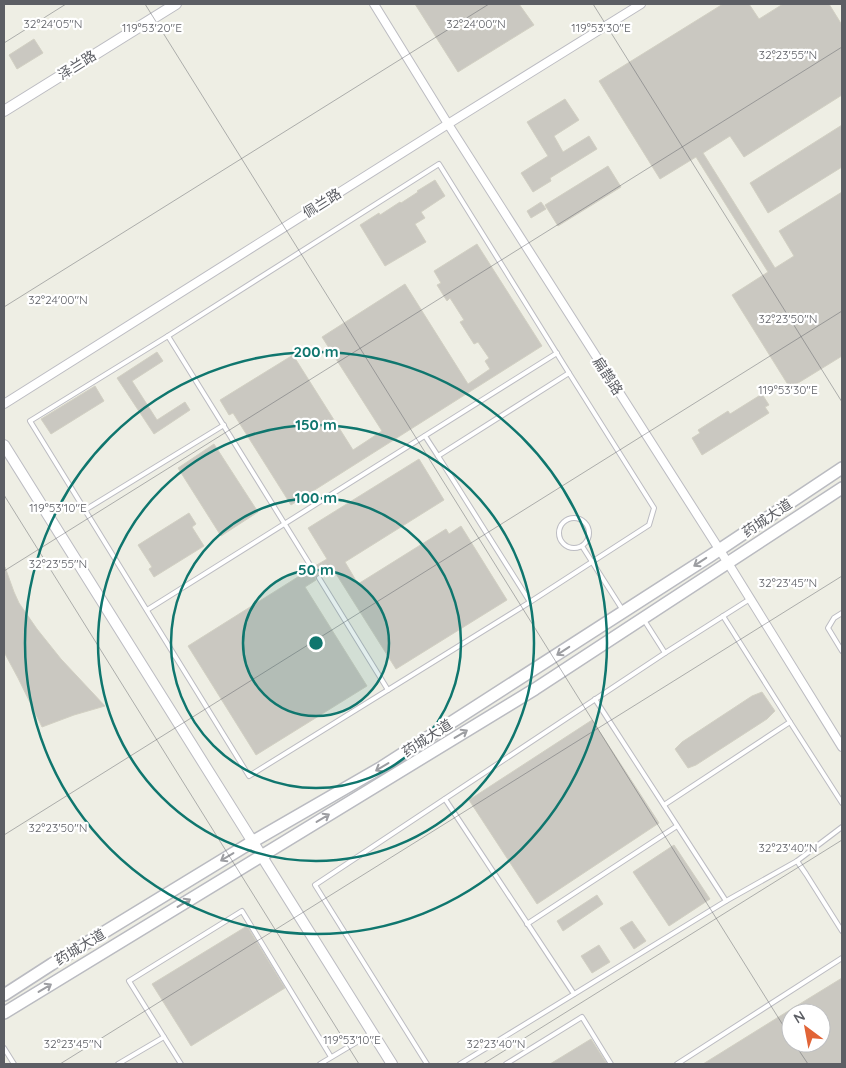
<svg xmlns="http://www.w3.org/2000/svg" width="846" height="1068" font-family="Quicksand,'Noto Sans SC',sans-serif">
  <style>
    .building { fill: #cac8c1; stroke: #d2d0c3; fill-rule: evenodd }
    .lines { fill: none; stroke-linecap: round; stroke-linejoin: round }
    .service-casing { stroke: #bcbcc2; stroke-width: 6 }
    .minor-casing { stroke: #bcbcc2; stroke-width: 10 }
    .tertiary-casing { stroke: #bcbcc2; stroke-width: 12 }
    .secondary-casing { stroke: #babbc1; stroke-width: 14 }
    .service { stroke: #fff; stroke-width: 4 }
    .minor { stroke: #fff; stroke-width: 8 }
    .tertiary { stroke: #fff; stroke-width: 10 }
    .secondary { stroke: #fff; stroke-width: 11 }
    .oneway { stroke: #9d9ea2 }
    .ticks { fill: none; stroke: #5c5e64; stroke-width: 1; stroke-opacity: 0.45 }
    .ring { fill: none; stroke: #0f766e; stroke-width: 2.5 }
    .labels { text-anchor: middle; dominant-baseline: central; stroke-width: 4.5; stroke-linejoin: round; paint-order: stroke }
    .street-label { font-size: 14px; fill: #5c5e64; stroke: #fff }
    .ticks-label { font-size: 12px; text-anchor: middle; fill: #5c5e64; stroke: #fff; stroke-width: 4.5; stroke-linejoin: round; paint-order: stroke }
    .centre { fill: #0f766e; stroke: #fff; stroke-width: 2.5 }
    .ring-label { font-size: 15px; text-anchor: middle; font-weight: bold; fill: #0f766e; stroke: #fff; stroke-width: 4.5; stroke-linejoin: round; paint-order: stroke }
  </style>
  <rect width="100%" height="100%" fill="#eeeee4"/>
  <g class="building">
    <path d="M415,4h104l15,21 -76,47z"/>
    <path d="M723,4h26l10,15 24,-15h46l13,21v70l-98,62 -14,-21 -27,17 72,115 19,-12 -15,-25 63,-39v164l-52,32 -58,-93 36,-23 -72,-115 -36,22 -61,-98z"/>
    <path d="M34,39l9,14 -26,16 -8,-14z"/>
    <path d="M565,99l14,21 -25,16 9,16 26,-16 8,13 -47,29 1,3 -18,11 -12,-19 27,-17 -21,-34z"/>
    <path d="M842,125v42l-74,46 -18,-30z"/>
    <path d="M608,166l13,21 -63,39 -13,-21z"/>
    <path d="M435,180l10,16 -24,16 4,6 -10,6 11,18 -41,24 -25,-41 19,-12 1,2 20,-13 1,1 17,-11 -1,-1z"/>
    <path d="M541,202l5,7 -15,9 -4,-7z"/>
    <path d="M477,244l65,102 -251,159 -58,-92 -4,2 -9,-15 73,-45 60,95 29,-19 -60,-94 83,-53 63,100 22,-15 -5,-8 4,-3 -11,-16 -4,2 -14,-22 4,-2 -14,-22 -3,3 -10,-16 4,-2 -7,-12z"/>
    <path d="M157,352l6,9 -31,20 25,39 28,-18 5,8 -36,24 -37,-56z"/>
    <path d="M95,386l9,15 -53,33 -10,-15z"/>
    <path d="M762,394l7,11 -4,2 4,6 -67,42 -10,-17 8,-5 -2,-3 30,-19 2,3z"/>
    <path d="M214,444l44,68 -37,24 -43,-68z"/>
    <path d="M419,459l25,41 -99,62 13,22 88,-55 3,5 12,-8 46,74 -111,69 -63,-100 -11,7 -3,-2 -2,1 -2,3 1,2 -11,7 62,99 -111,69 -68,-109 121,-76 3,2 2,-1 1,-5 12,-7 -19,-31z"/>
    <path d="M189,513l7,11 -4,3 12,19 -50,31 -5,-8 3,-2 -14,-22z"/>
    <path d="M5,567l9,25 5,11 18,26 24,30 44,47 -31,9 -32,12 -24,-49 -14,-26v-84z"/>
    <path d="M762,692l13,19 -8,8 -71,46 -8,3 -13,-19 7,-7 70,-46z"/>
    <path d="M592,720l67,103 -122,81 -68,-104z"/>
    <path d="M674,845l36,54 -41,27 -36,-54z"/>
    <path d="M597,895l6,9 -40,27 -6,-10z"/>
    <path d="M632,921l14,20 -12,8 -14,-21z"/>
    <path d="M247,926l38,62 -94,58 -39,-62z"/>
    <path d="M599,945l11,17 -18,11 -11,-17z"/>
    <path d="M842,978v86h-139l82,-51zM791,1013h30v30h-30z"/>
    <path d="M591,1039l16,25h-57z"/>
  </g>
  <g class="lines">
    <g class="service-casing">
      <g id="service">
        <path d="M168,336l271,-172 130,209"/>
        <path d="M569,373l85,135 -5,17 -119,77 -92,-146z"/>
        <path d="M425,436l13,20"/>
        <path d="M85,510l139,-85"/>
        <circle cx="574" cy="533" r="15"/>
        <path d="M582,546l40,63"/>
        <path d="M312,568l-144,-232 -138,85 219,355 281,-174"/>
        <path d="M319,578l69,112"/>
        <path d="M147,610l410,-257"/>
        <path d="M842,613l-8,5 -6,10 14,23"/>
        <path d="M644,620l21,33 85,-54"/>
        <path d="M790,722l52,81"/>
        <path d="M445,799l129,195"/>
        <path d="M664,805l126,-83 -67,-106"/>
        <path d="M797,861l9,13 36,57"/>
        <path d="M726,901l71,-40 45,-34"/>
        <path d="M527,924l150,-98"/>
        <path d="M164,1037l-35,-56 113,-70 89,146"/>
        <path d="M4,1048l10,16"/>
        <path d="M118,1064l46,-27 17,27"/>
        <path d="M320,1064l52,-31"/>
        <path d="M427,1064l-112,-179 350,-232"/>
        <path d="M460,1064l266,-163 -131,-202"/>
        <path d="M506,1064l76,-47 29,47"/>
        <path d="M677,1064l165,-106"/>
      </g>
    </g>
    <g class="minor-casing">
      <g id="minor">
        <path d="M374,4l74,120 280,439 114,184"/>
        <path d="M4,404l444,-280 193,-120"/>
      </g>
    </g>
    <g class="tertiary-casing">
      <g id="tertiary">
        <path d="M4,111l172,-107"/>
        <path d="M4,445l388,619"/>
      </g>
    </g>
    <g class="secondary-casing">
      <g id="secondary">
        <path d="M4,995l48,-31 200,-122 130,-75 328,-211 132,-88"/>
        <path d="M4,1013l531,-324 307,-201"/>
      </g>
    </g>
    <use href="#service" class="service"/>
    <use href="#minor" class="minor"/>
    <use href="#tertiary" class="tertiary"/>
    <use href="#secondary" class="secondary"/>
  </g>
  <defs><path id="oneway-shaft" d="M-6 0H5M1.5-3L5.5 0L1.5 3" fill="none" stroke-width="1.6" stroke-linecap="round" stroke-linejoin="round" transform="scale(1.25)"/></defs>
  <g class="oneway">
    <use href="#oneway-shaft" transform="translate(700 562) rotate(147)"/>
    <use href="#oneway-shaft" transform="translate(563 651) rotate(147)"/>
    <use href="#oneway-shaft" transform="translate(461 734) rotate(-31)"/>
    <use href="#oneway-shaft" transform="translate(382 767) rotate(149)"/>
    <use href="#oneway-shaft" transform="translate(323 818) rotate(-31)"/>
    <use href="#oneway-shaft" transform="translate(227 857) rotate(149)"/>
    <use href="#oneway-shaft" transform="translate(184 903) rotate(-31)"/>
    <use href="#oneway-shaft" transform="translate(45 988) rotate(-31)"/>
  </g>
  <path class="ticks" d="M145,4l646,1034M593,4l249,398M4,43l62,-39M4,307l485,-303M4,495l355,569M4,571l838,-524M4,835l838,-524M794,1043l14,21M60,1064l782,-488M483,1064l359,-224"/>
  <circle cx="316" cy="643" r="73" fill="#0f766e" fill-opacity=".12"/>
  <g class="ring">
    <circle cx="316" cy="643" r="73"/>
    <circle cx="316" cy="643" r="145"/>
    <circle cx="316" cy="643" r="218"/>
    <circle cx="316" cy="643" r="291"/>
  </g>
  <g class="labels">
    <g class="street-label">
      <text transform="translate(77 65) rotate(-32)">泽兰路</text>
      <text transform="translate(322 203) rotate(-32)">佩兰路</text>
      <text transform="translate(608 376) rotate(57)">扁鹊路</text>
      <text transform="translate(767 518) rotate(-34)">药城大道</text>
      <text transform="translate(427 738) rotate(-33)">药城大道</text>
      <text transform="translate(80 947) rotate(-31)">药城大道</text>
    </g>
  </g>
  <g class="ticks-label">
    <text x="53" y="28">32°24'05"N</text>
    <text x="476" y="28">32°24'00"N</text>
    <text x="601" y="32">119°53'30"E</text>
    <text x="152" y="32">119°53'20"E</text>
    <text x="788" y="59">32°23'55"N</text>
    <text x="58" y="304">32°24'00"N</text>
    <text x="788" y="323">32°23'50"N</text>
    <text x="788" y="394">119°53'30"E</text>
    <text x="58" y="512">119°53'10"E</text>
    <text x="58" y="568">32°23'55"N</text>
    <text x="788" y="587">32°23'45"N</text>
    <text x="58" y="832">32°23'50"N</text>
    <text x="788" y="852">32°23'40"N</text>
    <text x="352" y="1044">119°53'10"E</text>
    <text x="73" y="1048">32°23'45"N</text>
    <text x="496" y="1048">32°23'40"N</text>
  </g>
  <circle cx="316" cy="643" r="8" class="centre"/>
  <g class="ring-label">
    <text x="316" y="357">200 m</text>
    <text x="316" y="430">150 m</text>
    <text x="316" y="503">100 m</text>
    <text x="316" y="575">50 m</text>
  </g>
  <rect width="846" height="1068" fill="none" stroke="#5c5e64" stroke-width="10"/>
  <g transform="translate(806 1028) rotate(328)"><circle r="24" fill="#ffffff" stroke="#bebfc1"/>
  <path d="M0-4L9 19L0 12L-9 19Z" fill="#e16437"/>
  <text y="-8" font-size="14" font-weight="bold" text-anchor="middle" fill="#5c5e64">N</text>
  </g>
</svg>
